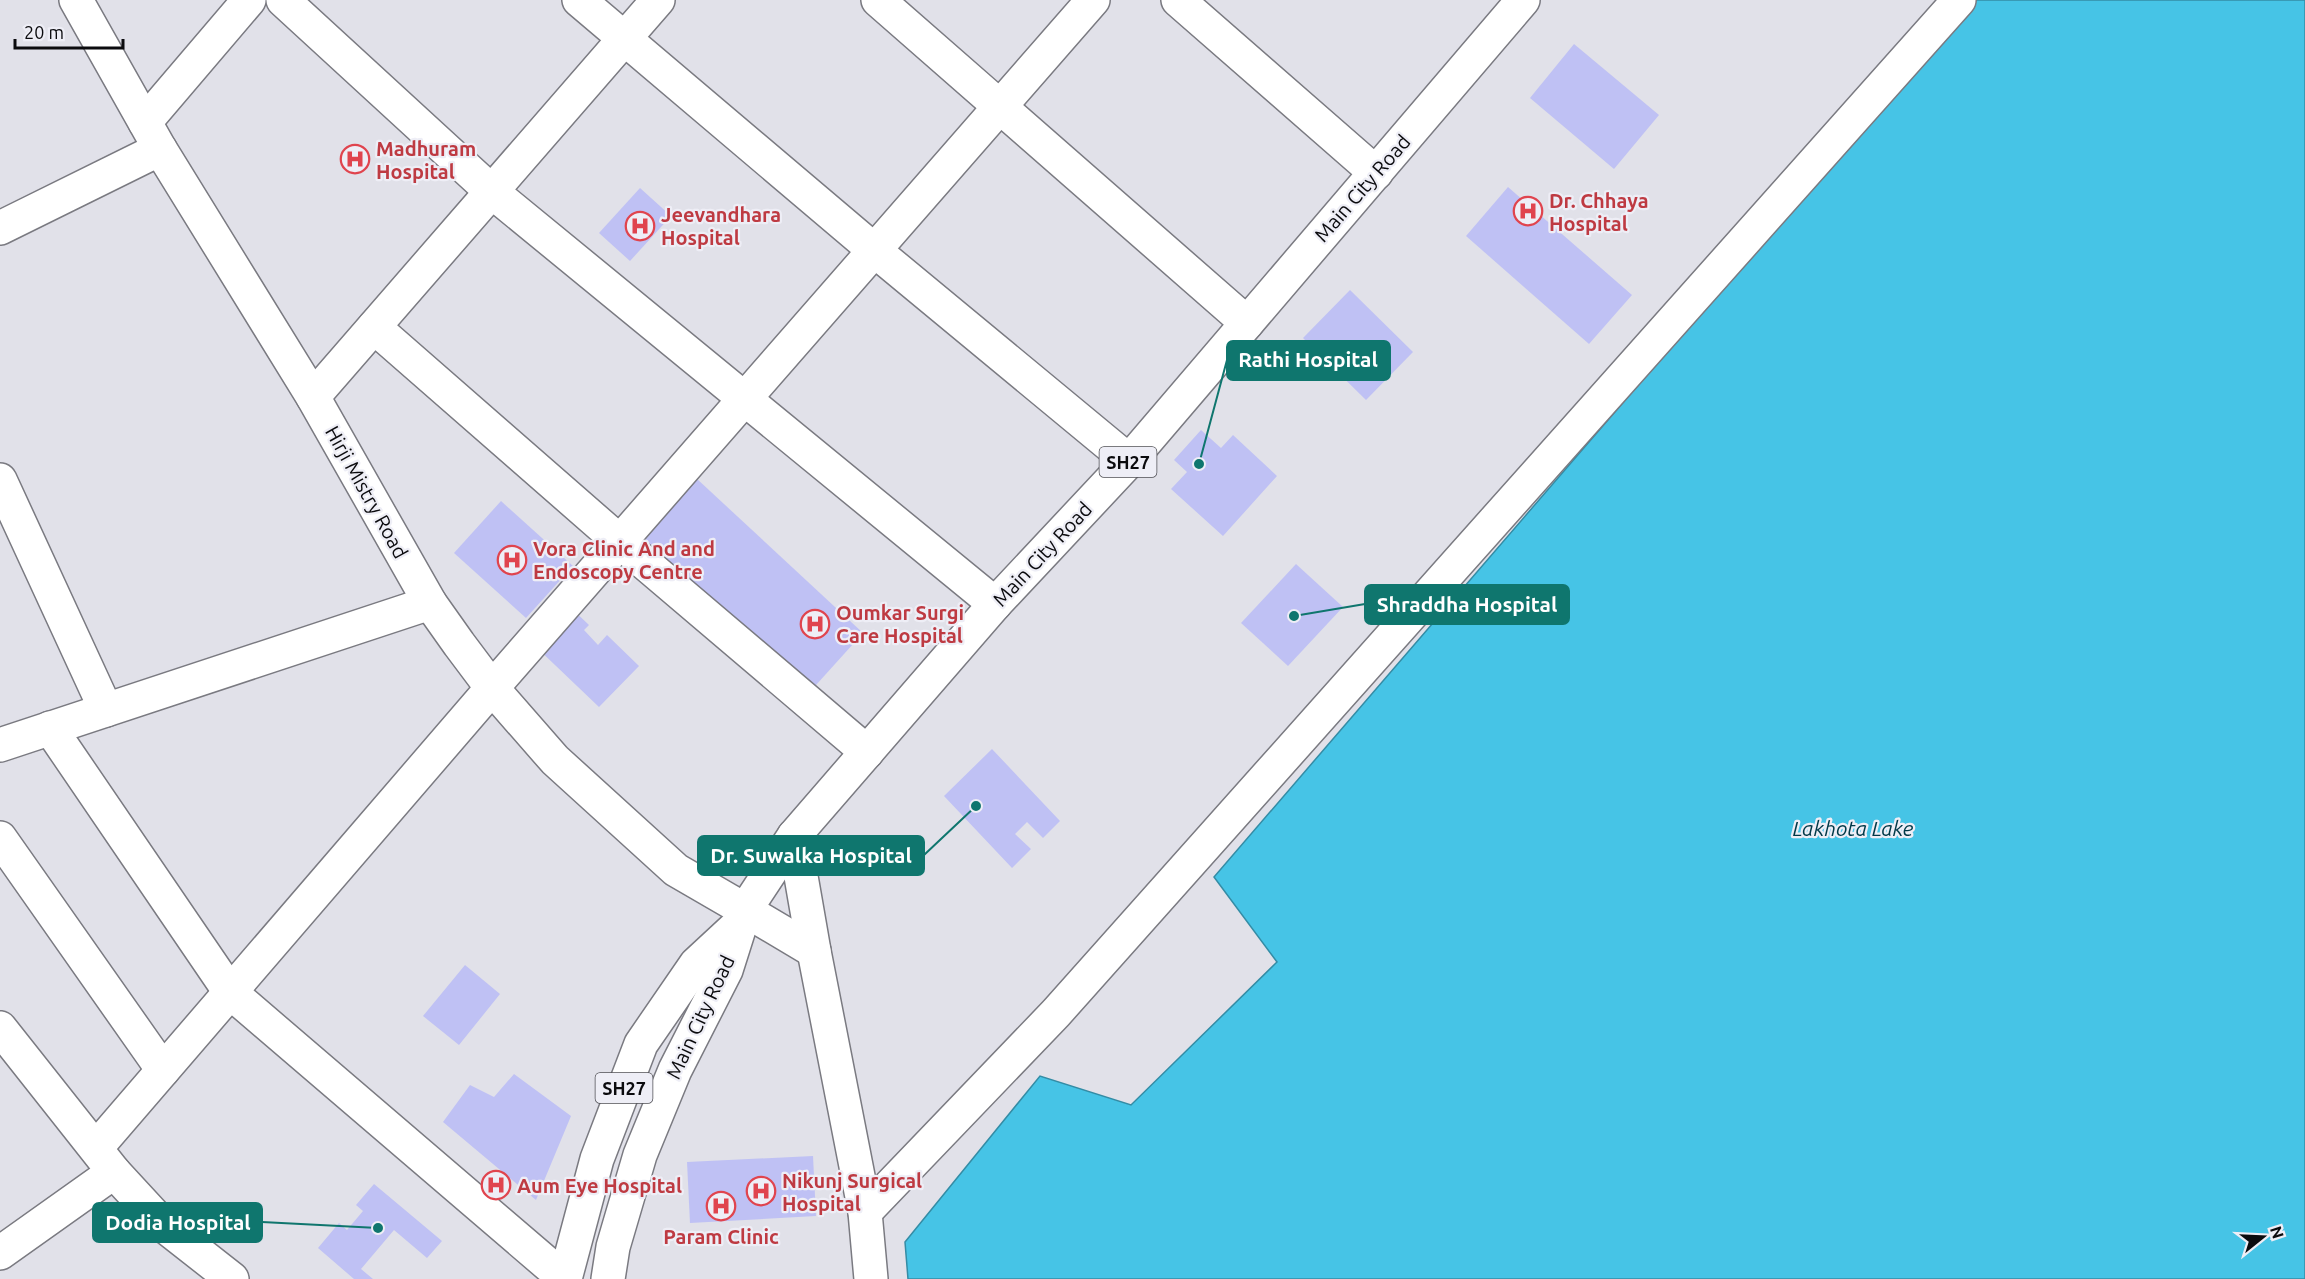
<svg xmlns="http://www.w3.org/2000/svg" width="2305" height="1279" font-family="Ubuntu,sans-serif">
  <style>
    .water { fill: #46c4e6; stroke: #348ca5; stroke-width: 1.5 }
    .building { fill: #bfc1f4 }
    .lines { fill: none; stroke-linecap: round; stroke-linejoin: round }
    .minor-casing { stroke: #7a7a81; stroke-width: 36 }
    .major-casing { stroke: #7a7a81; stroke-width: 36 }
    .minor { stroke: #fff; stroke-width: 33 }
    .major { stroke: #fff; stroke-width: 33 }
    .labels { text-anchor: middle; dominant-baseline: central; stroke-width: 4.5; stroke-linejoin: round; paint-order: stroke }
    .shield { fill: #eeeef6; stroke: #4f4f54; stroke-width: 1.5 }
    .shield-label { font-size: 18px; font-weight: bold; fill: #0b0b0e }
    .health-label { font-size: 20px; font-weight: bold; fill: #be3a42; stroke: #eeeef6; text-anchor: start }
    .street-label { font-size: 20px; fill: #0b0b0e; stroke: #eeeef6 }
    .water-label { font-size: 21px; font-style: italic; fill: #003948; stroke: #eeeef6 }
    .leader { fill: none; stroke: #0f766e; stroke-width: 2 }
    .callout-dot { fill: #0f766e; stroke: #eeeef6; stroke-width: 2 }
    .callout { fill: #0f766e; stroke: #0f766e; stroke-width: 2 }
    .callout-label { font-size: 21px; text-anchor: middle; font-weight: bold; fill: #fff }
  </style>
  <rect width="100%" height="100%" fill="#e1e1e9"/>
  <path class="water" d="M1970,0h335v1279h-1397l-3,-37 135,-166 91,29 146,-143 -63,-85z"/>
  <g class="building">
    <path d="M1574,44l85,71 -45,54 -84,-71z"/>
    <path d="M1508,187l124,108 -43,49 -123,-108z"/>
    <path d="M640,188l31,28 -41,45 -31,-28z"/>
    <path d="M1350,290l63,62 -47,48 -63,-62z"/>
    <path d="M1201,430l20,18 12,-13 44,41 -54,60 -52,-47 16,-17 -13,-12z"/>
    <path d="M696,478l167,155 -56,62 -168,-155z"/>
    <path d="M501,501l72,65 -47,52 -72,-65z"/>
    <path d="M1296,564l47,43 -55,59 -47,-43z"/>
    <path d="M569,606l20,19 -5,5 14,15 9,-10 32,31 -40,41 -66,-63z"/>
    <path d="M992,749l68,72 -17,17 -16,-16 -12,12 16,15 -19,19 -68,-72z"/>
    <path d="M465,965l35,29 -41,51 -36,-29z"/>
    <path d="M514,1074l57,42 -35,84 -93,-78 27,-37 24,12z"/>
    <path d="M813,1156l3,60 -126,7 -3,-61z"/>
    <path d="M374,1184l68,57 -15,17 -33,-28 -33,39 12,10h-19l-36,-31 21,-25 8,7 16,-19 -7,-6z"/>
  </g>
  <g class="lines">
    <g class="minor-casing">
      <g id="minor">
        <path d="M283,0l208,191 504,413"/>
        <path d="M579,0l295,250 255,211"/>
        <path d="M878,0l369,323"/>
        <path d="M1178,0l198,173"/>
        <path d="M145,122l104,-122"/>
        <path d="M0,228l160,-79"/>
        <path d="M374,327l246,215 247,210"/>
        <path d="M313,397l345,-397"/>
        <path d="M0,480l106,230"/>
        <path d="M50,728l180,264 335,287"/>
        <path d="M0,745l430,-142"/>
        <path d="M794,836l20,115 51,261 6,67"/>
        <path d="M0,838l163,232"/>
        <path d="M745,910l69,41"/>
        <path d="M0,1028l114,144 48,52 70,55"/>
        <path d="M96,1148l396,-460 601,-688"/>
        <path d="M865,1212l191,-199 903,-1013"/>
        <path d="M0,1253l114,-81"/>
      </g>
    </g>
    <g class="major-casing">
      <g id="major">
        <path d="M76,0l84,149 153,248 117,206 29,41 33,44 63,72 121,110 69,40"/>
        <path d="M565,1279l32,-120 44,-115 55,-80 41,-38"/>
        <path d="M608,1279l5,-32 27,-92 35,-85 51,-100 19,-60 49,-74 201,-232 134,-143 394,-461"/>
      </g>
    </g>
    <use href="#minor" class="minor"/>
    <use href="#major" class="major"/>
  </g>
  <defs>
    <g id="hospital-ring" transform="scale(1.5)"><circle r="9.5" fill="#eeeef6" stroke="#e0444e" stroke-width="1.5"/><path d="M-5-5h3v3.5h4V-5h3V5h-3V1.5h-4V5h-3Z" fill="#e0444e"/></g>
  </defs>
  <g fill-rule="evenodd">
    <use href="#hospital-ring" x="355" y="159"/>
    <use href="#hospital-ring" x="1528" y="211"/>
    <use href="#hospital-ring" x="640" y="226"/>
    <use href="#hospital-ring" x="512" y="560"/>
    <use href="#hospital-ring" x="815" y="624"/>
    <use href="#hospital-ring" x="496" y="1185"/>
    <use href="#hospital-ring" x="761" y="1191"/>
    <use href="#hospital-ring" x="721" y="1206"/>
  </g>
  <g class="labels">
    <g class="shield">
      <rect x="1099.5" y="447" width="57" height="30" rx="4.5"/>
      <rect x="595.5" y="1073" width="57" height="30" rx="4.5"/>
    </g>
    <g class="shield-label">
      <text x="1128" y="462">SH27</text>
      <text x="624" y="1088">SH27</text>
    </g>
    <g class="health-label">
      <text x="376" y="148">Madhuram<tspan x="376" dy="23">Hospital</tspan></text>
      <text x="1549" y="200">Dr. Chhaya<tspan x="1549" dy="23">Hospital</tspan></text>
      <text x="661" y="214">Jeevandhara<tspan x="661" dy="23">Hospital</tspan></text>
      <text x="533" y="548">Vora Clinic And and<tspan x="533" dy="23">Endoscopy Centre</tspan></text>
      <text x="836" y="612">Oumkar Surgi<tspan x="836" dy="23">Care Hospital</tspan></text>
      <text x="782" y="1180">Nikunj Surgical<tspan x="782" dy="23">Hospital</tspan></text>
      <text x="517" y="1185">Aum Eye Hospital</text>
      <text x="721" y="1236" text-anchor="middle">Param Clinic</text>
    </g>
    <g class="street-label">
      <text transform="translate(1362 188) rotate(-49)">Main City Road</text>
      <text transform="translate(367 492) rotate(61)">Hirji Mistry Road</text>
      <text transform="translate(1042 554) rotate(-47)">Main City Road</text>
      <text transform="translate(700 1017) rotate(-65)">Main City Road</text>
    </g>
    <g class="water-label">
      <text x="1853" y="828">Lakhota Lake</text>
    </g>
  </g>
  <path class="leader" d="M1199 464L1227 360M1294 616L1365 604M976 806L924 855M378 1228L262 1222"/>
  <g class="callout-dot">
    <circle cx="1199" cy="464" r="6"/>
    <circle cx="1294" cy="616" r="6"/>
    <circle cx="976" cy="806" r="6"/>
    <circle cx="378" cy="1228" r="6"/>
  </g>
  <g class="callout">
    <rect x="1227" y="341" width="163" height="39" rx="6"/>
    <rect x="1365" y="585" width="204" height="39" rx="6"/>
    <rect x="698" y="836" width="226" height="39" rx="6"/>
    <rect x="93" y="1203" width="169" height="39" rx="6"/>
  </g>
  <g class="callout-label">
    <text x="1308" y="367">Rathi Hospital</text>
    <text x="1467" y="612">Shraddha Hospital</text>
    <text x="811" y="863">Dr. Suwalka Hospital</text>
    <text x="178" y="1230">Dodia Hospital</text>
  </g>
  <g transform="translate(2263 1237) rotate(72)" stroke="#eeeef6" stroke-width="4.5" paint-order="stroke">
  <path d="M0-4.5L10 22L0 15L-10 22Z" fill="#0b0b0e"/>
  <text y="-9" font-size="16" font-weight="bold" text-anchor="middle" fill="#0b0b0e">N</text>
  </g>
  <path d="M15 39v9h108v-9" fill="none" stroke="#0b0b0e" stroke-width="3"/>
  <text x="24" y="39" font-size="18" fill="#0b0b0e" stroke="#eeeef6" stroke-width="4.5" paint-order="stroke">20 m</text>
</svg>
